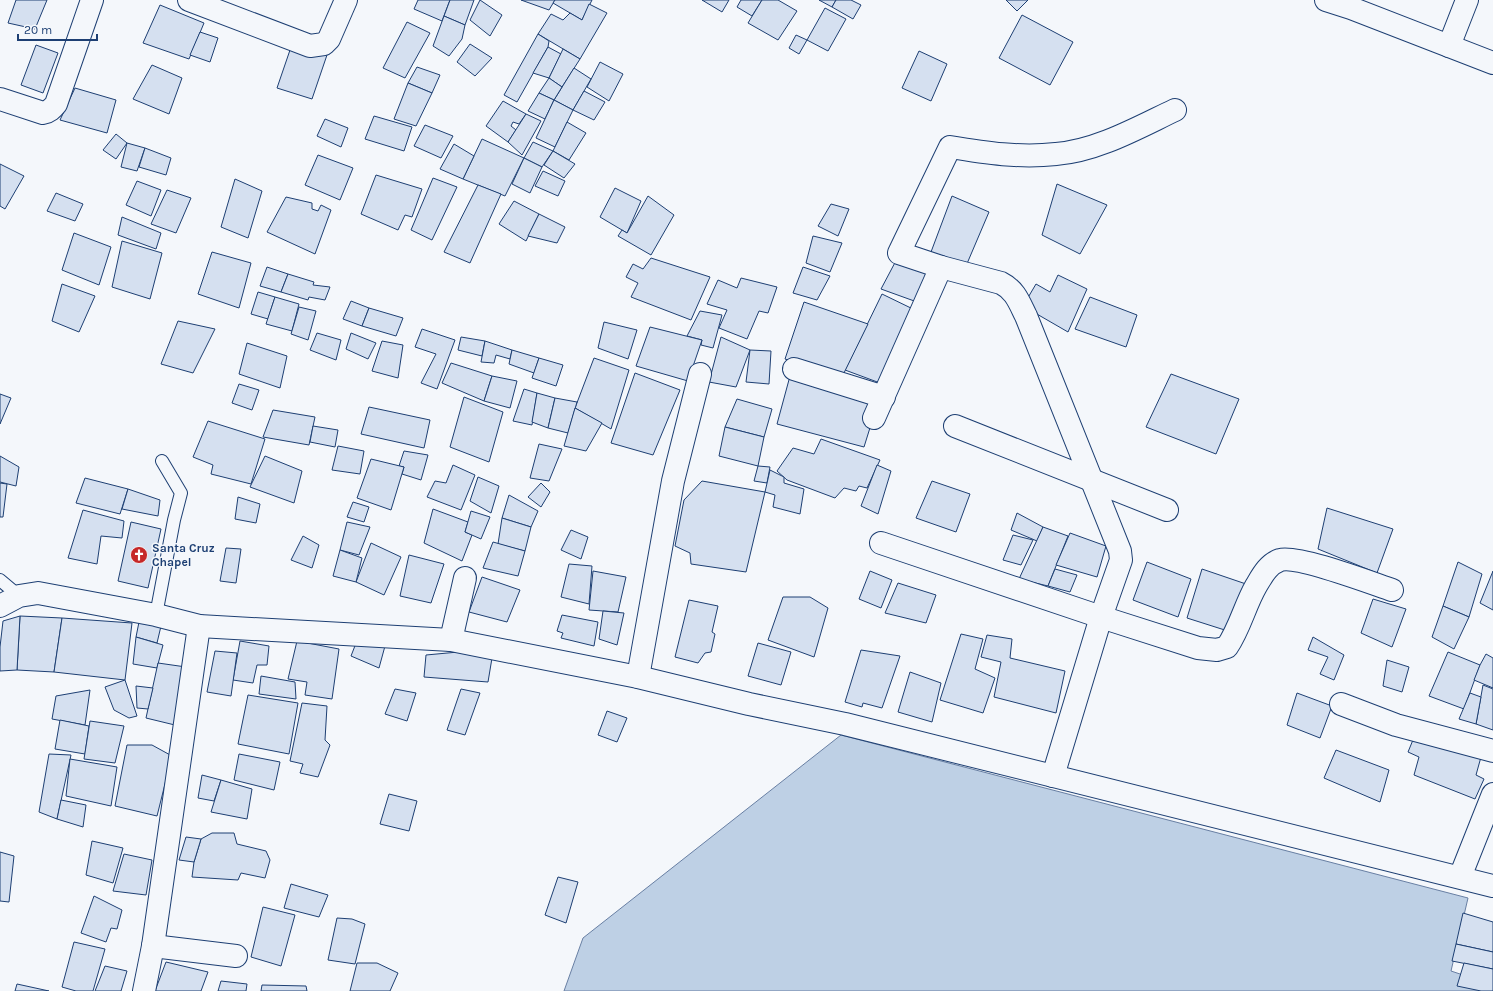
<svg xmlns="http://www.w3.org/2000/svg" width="1493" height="991" font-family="Karla,sans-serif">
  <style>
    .water { fill: #bed0e5; stroke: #687fa3 }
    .building { fill: #d5e0f0; stroke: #1d3f73 }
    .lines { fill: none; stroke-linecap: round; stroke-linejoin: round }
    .lane-casing { stroke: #1d3f73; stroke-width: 14 }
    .street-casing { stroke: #1d3f73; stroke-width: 24 }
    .lane { stroke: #f4f7fb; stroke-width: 12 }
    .street { stroke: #f4f7fb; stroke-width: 22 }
    .labels { text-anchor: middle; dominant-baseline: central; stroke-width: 3; stroke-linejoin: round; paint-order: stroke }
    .poi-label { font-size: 12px; font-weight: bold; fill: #1d3f73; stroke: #f4f7fb; text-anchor: start }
  </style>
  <rect width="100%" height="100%" fill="#f4f7fb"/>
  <path class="water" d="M841,735l627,163 -17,73 42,14v6h-929l19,-53z"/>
  <g class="building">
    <path d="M16,0h31l-12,29 -27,-6z"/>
    <path d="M418,0h32l-8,21 -28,-12z"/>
    <path d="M450,0h24l-9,25 -21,-9z"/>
    <path d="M480,0l22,15 -12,21 -20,-16z"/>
    <path d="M521,0h34l-6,10z"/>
    <path d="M555,0h37l-10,20 -29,-17z"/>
    <path d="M702,0h27l-7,12z"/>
    <path d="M741,0h21l-10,16 -15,-9z"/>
    <path d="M762,0h16l19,11 -19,29 -30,-17z"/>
    <path d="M819,0h17l-4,7z"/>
    <path d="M836,0h15l10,5 -8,14 -21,-12z"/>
    <path d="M1006,0h22l-11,11z"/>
    <path d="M589,4l18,9 -27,46 -42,-25 13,-20 12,6 7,-7 12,7z"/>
    <path d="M160,5l44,18 -15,36 -46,-16z"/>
    <path d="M825,8l21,11 -18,32 -21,-11z"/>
    <path d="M1022,15l51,27 -23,43 -51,-27z"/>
    <path d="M444,16l21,9 -3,14 -13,17 -16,-10z"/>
    <path d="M407,22l23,11 -25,45 -22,-10z"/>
    <path d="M200,32l18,6 -8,24 -20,-7z"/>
    <path d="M538,34l11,7 -1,6 -31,55 -13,-7z"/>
    <path d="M796,35l11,5 -8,14 -10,-6z"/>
    <path d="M470,44l22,14 -17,18 -18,-14z"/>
    <path d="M36,45l22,8 -15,40 -22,-8z"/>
    <path d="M548,47l13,7 -12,24 -16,-5z"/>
    <path d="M563,49l17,10 -18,28 -13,-9z"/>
    <path d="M290,50l38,2 -16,47 -35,-11z"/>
    <path d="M919,51l28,13 -16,37 -29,-13z"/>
    <path d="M600,62l23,12 -14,27 -22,-14z"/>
    <path d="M152,65l30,13 -13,36 -36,-15z"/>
    <path d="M417,67l23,8 -8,18 -24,-10z"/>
    <path d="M574,68l17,11 -18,31 -19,-10z"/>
    <path d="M549,78l13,9 -8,13 -15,-7z"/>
    <path d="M408,83l24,10 -16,33 -22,-7z"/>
    <path d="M75,88l41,12 -9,33 -47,-13z"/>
    <path d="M584,91l21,11 -11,18 -21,-10z"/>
    <path d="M539,93l15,7 -9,19 -17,-8z"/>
    <path d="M554,100l19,10 -18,37 -19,-9z"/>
    <path d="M503,101l23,13 -7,10 -6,-2 -2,4 5,4 -8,12 -22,-16z"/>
    <path d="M526,114l15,7 -19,34 -14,-13z"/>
    <path d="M374,116l38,11 -8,24 -39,-12z"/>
    <path d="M325,119l23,9 -7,19 -24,-11z"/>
    <path d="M567,122l19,11 -17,27 -16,-9z"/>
    <path d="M425,125l28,11 -12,22 -27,-12z"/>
    <path d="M116,134l11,9 -11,16 -13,-9z"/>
    <path d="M482,139l42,19 -19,38 -42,-17z"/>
    <path d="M533,142l20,9 -11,16 -18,-9z"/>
    <path d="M127,143l18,5 -8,23 -16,-4z"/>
    <path d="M454,144l20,12 -11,23 -23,-10z"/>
    <path d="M145,148l26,10 -5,17 -27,-8z"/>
    <path d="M553,151l22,13 -11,14 -20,-13z"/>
    <path d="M318,155l35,13 -13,32 -35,-15z"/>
    <path d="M524,158l18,9 -12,26 -18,-9z"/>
    <path d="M0,164l24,12 -19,33 -5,-3z"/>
    <path d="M543,171l22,10 -7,15 -23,-10z"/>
    <path d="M376,175l46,14 -10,28 -7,-2 -7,15 -37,-16z"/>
    <path d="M433,178l24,9 -25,53 -21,-10z"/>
    <path d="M235,179l27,12 -14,47 -27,-11z"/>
    <path d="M137,181l24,9 -10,26 -25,-11z"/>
    <path d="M1057,184l50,21 -27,49 -38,-19z"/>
    <path d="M478,185l23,9 -31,69 -26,-11z"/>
    <path d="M615,188l26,13 -14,32 -27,-16z"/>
    <path d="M167,190l24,8 -15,35 -25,-9z"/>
    <path d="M56,193l27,11 -8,17 -28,-10z"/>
    <path d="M648,196l26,19 -23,40 -33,-19 4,-6 5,3z"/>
    <path d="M952,196l37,16 -23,54 -35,-14z"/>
    <path d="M286,197l26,6v6l6,2 3,-6 10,5 -16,44 -48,-22z"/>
    <path d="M514,201l25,13 -13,27 -27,-17z"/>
    <path d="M831,204l18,5 -11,27 -20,-10z"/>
    <path d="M539,214l26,13 -8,16 -29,-7z"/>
    <path d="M122,217l39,16 -5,16 -38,-14z"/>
    <path d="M74,233l37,14 -12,38 -37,-15z"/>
    <path d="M813,236l29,7 -12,29 -24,-9z"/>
    <path d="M122,241l40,12 -12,46 -38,-12z"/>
    <path d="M212,252l39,11 -12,45 -41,-14z"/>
    <path d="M899,255l33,13 -15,34 -36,-13z"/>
    <path d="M651,258l59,19 -19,43 -60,-23 7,-14 -12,-6 7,-13 10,5z"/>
    <path d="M267,267l21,7 -7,18 -21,-6z"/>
    <path d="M803,267l27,9 -13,24 -24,-7z"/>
    <path d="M288,274l26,8 -1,3 17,2 -5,13 -16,-3 -1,3 -27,-8z"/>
    <path d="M1058,275l29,14 -19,43 -45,-26 13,-22 14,8z"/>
    <path d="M741,278l36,9 -9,26 -9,-2 -12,28 -28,-11 8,-18 -20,-6 11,-24 19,8z"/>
    <path d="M62,284l33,12 -16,36 -27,-11z"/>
    <path d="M258,292l17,5 -7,22 -17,-5z"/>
    <path d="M882,294l33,16 -35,73 -35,-13z"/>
    <path d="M275,297l24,7 -7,27 -26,-7z"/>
    <path d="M1090,297l47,18 -11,32 -51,-18z"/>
    <path d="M351,301l18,7 -7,18 -19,-7z"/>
    <path d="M804,302l64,22 -27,55 -56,-20z"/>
    <path d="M299,307l17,4 -8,29 -17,-6z"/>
    <path d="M369,308l34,10 -7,18 -34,-10z"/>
    <path d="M700,311l22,4 -9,33 -12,-3 1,-5 -15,-4z"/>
    <path d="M178,321l37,8 -22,44 -32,-9z"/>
    <path d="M604,322l33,8 -9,29 -30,-11z"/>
    <path d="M650,327l52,13 -14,41 -52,-15z"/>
    <path d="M422,329l33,11 -18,49 -16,-6 15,-29 -21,-7z"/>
    <path d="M317,333l24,7 -5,20 -26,-10z"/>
    <path d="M351,333l25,10 -8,16 -22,-10z"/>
    <path d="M461,337l24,4 -3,15 -24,-6z"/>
    <path d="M721,337l29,13 -14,37 -27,-5z"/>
    <path d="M382,341l21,4 -5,33 -26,-7z"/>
    <path d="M485,341l27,9 -2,9 -14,-4 -2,8 -13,-1z"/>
    <path d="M247,343l40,13 -7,32 -41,-14z"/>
    <path d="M512,350l27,8 -5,15 -25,-9z"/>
    <path d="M750,350l21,1 -2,33 -23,-2z"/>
    <path d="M539,358l24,7 -7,21 -24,-8z"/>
    <path d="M594,358l35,12 -18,59 -36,-21z"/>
    <path d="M451,363l41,13 -8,25 -42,-18z"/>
    <path d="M635,373l45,17 -27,65 -42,-12z"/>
    <path d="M1171,374l68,25 -23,55 -70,-27z"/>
    <path d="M492,376l25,5 -7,27 -26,-7z"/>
    <path d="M790,376l88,26 -14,45 -87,-23z"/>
    <path d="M239,384l20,6 -7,20 -20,-7z"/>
    <path d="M524,389l13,4 -5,32 -19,-4z"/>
    <path d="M537,393l18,5 -7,30 -16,-6z"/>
    <path d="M0,394l11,4 -11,26z"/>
    <path d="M464,397l39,15 -14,50 -39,-15z"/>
    <path d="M555,398l22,4 -9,31 -20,-5z"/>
    <path d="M737,399l35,10 -8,28 -39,-10z"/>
    <path d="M369,407l61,13 -6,28 -63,-14z"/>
    <path d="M575,408l27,15 -16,28 -22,-5z"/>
    <path d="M273,410l42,7 -6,28 -46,-8z"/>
    <path d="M208,421l57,18 -14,45 -40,-10 2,-9 -20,-8z"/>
    <path d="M313,426l25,4 -3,17 -25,-5z"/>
    <path d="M725,427l39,10 -6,29 -39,-10z"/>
    <path d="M821,439l59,21 -13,28 -8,-2 -3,5 -12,-3 -9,10 -48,-18 -10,-9 16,-23 21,6z"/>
    <path d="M539,444l23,5 -13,32 -19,-3z"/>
    <path d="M338,446l26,5 -4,23 -28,-4z"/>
    <path d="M404,451l24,4 -7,25 -19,-6 2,-7 -5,-1z"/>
    <path d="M0,456l19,11 -3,19 -16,-4z"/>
    <path d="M265,456l37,15 -8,32 -44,-16z"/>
    <path d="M371,459l33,8 -13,43 -34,-12z"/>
    <path d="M453,465l22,10 -14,35 -34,-13 8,-16 11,2z"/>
    <path d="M877,465l14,6 -13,43 -17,-8z"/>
    <path d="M758,466l12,1 -3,16 -13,-2z"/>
    <path d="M770,470l14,7v6l20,6 -4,25 -27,-7 2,-12 -10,-3z"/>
    <path d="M478,477l21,9 -8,27 -21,-12z"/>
    <path d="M85,478l43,11 -8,25 -44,-11z"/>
    <path d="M702,481l63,11 -19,80 -55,-8 -1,-11 -15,-7 9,-46z"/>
    <path d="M932,481l38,13 -14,38 -40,-14z"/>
    <path d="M0,483l7,1 -4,33h-3z"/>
    <path d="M541,483l9,9 -9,15 -13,-10z"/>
    <path d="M128,489l32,11 -2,16 -36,-7z"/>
    <path d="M509,495l29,16 -7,16 -29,-9z"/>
    <path d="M238,497l22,7 -4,19 -21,-4z"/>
    <path d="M353,502l16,5 -5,15 -17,-5z"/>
    <path d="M1327,508l66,21 -16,44 -59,-24z"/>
    <path d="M433,509l35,13 -3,10 7,3 -10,26 -38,-18z"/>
    <path d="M83,510l41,11 -2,17 -21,-2 -4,28 -29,-6z"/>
    <path d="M471,511l19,6 -9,22 -16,-7z"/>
    <path d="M1017,513l26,14 -6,14 -26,-11z"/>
    <path d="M502,518l29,9 -6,24 -27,-7z"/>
    <path d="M131,522l30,7 -13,59 -30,-7z"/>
    <path d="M347,522l23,5 -11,28 -19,-5z"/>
    <path d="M1043,527l25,9 -20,50 -29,-7z"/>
    <path d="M571,530l17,7 -7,22 -20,-9z"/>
    <path d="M1070,533l36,13 -9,31 -41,-12z"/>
    <path d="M1013,535l20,5 -12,25 -18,-5z"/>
    <path d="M303,536l16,9 -7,23 -21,-8z"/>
    <path d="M493,542l32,9 -7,25 -35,-8z"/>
    <path d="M371,543l30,14 -17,38 -28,-13z"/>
    <path d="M226,548l15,1 -5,34 -16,-2z"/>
    <path d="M340,550l22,8 -6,24 -23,-6z"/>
    <path d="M409,555l35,9 -13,39 -31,-7z"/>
    <path d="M1147,562l44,17 -13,38 -45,-17z"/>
    <path d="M1458,562l24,12 -13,43 -26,-11z"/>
    <path d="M569,564l23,2 -3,38 -28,-7z"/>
    <path d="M1055,569l22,6 -7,17 -22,-6z"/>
    <path d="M1202,569l47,16 -18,47 -44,-14z"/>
    <path d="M593,571l33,6 -8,35 -29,-2z"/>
    <path d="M870,571l22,9 -11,28 -22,-9z"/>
    <path d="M1493,571v39l-13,-7z"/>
    <path d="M482,577l38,13 -13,32 -38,-10z"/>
    <path d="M898,583l38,12 -10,28 -41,-10z"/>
    <path d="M783,597h27l18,11 -14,49 -46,-17z"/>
    <path d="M1373,599l33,10 -14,38 -31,-14z"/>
    <path d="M689,600l29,6 -6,26 3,2 -4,18 -6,1 -7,10 -23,-6z"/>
    <path d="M1443,606l26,11 -15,32 -22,-12z"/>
    <path d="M603,611l21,2 -7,32 -18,-6z"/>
    <path d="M562,615l36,7 -4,24 -33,-8 2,-5 -6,-2z"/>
    <path d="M20,616l42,2 -8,54 -37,-2z"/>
    <path d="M20,616l-3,54 -17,1v-24l3,-26z"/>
    <path d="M62,618l70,5 -7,57 -71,-8z"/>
    <path d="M139,622l22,4 -4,17 -21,-6z"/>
    <path d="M961,634l22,5 -8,30 20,9 -12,35 -43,-13z"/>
    <path d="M987,635l25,4 -2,19 55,13 -9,42 -62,-16 7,-35 -20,-5z"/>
    <path d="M136,637l27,8 -6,23 -24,-4z"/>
    <path d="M1313,637l31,18 -10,25 -14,-6 8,-17 -20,-7z"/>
    <path d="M358,638l27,8 -6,22 -28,-12z"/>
    <path d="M240,641l29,5 -2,19h-10l-4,18 -20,-3z"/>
    <path d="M297,641l42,8 -7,50 -27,-4 2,-13 -19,-3z"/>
    <path d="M758,643l33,9 -10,33 -33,-9z"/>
    <path d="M861,650l39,6 -18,52 -19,-5 -1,4 -17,-5z"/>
    <path d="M215,651l22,2 -6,43 -24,-4z"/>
    <path d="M469,651l23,7 -4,24 -64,-5 2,-22z"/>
    <path d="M1448,652l32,13 -16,44 -35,-13z"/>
    <path d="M1486,654l7,4v30l-19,-8 6,-15z"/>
    <path d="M1387,660l22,7 -7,25 -19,-6z"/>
    <path d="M158,663l28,4 -7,59 -33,-8z"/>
    <path d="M910,672l31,11 -9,39 -34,-10z"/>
    <path d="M261,676l34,6 1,17 -37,-5z"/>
    <path d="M125,680l12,36 -8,2 -15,-8 -9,-23z"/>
    <path d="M1483,685l10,4v41l-17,-6z"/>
    <path d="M136,686l17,2 -5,21 -11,-1z"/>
    <path d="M395,689l21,4 -9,28 -22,-7z"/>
    <path d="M461,689l19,4 -15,42 -18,-5z"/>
    <path d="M90,690l-5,35 -33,-6 4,-23z"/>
    <path d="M1297,693l35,13 -12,32 -33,-13z"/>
    <path d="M1470,693l11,4 -5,27 -17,-5z"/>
    <path d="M248,695l50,8 -9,51 -51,-10z"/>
    <path d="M302,703l25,3 -2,34 5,5 -12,32 -18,-4 3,-9 -13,-3z"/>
    <path d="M607,711l20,7 -10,24 -19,-7z"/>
    <path d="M60,720l29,6 -4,28 -30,-5z"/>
    <path d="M90,721l34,5 -9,37 -31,-4z"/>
    <path d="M1415,735l66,22 -5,18 8,4 -9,20 -61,-24 5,-18 -11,-5z"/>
    <path d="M127,745h25l20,11 -15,60 -42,-10z"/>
    <path d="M1336,750l53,20 -9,32 -56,-24z"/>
    <path d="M49,754l22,1 -14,64 -18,-7z"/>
    <path d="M239,754l41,8 -6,28 -40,-10z"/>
    <path d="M70,759l47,8 -6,39 -45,-10z"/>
    <path d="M202,775l19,5 -7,21 -16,-3z"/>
    <path d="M221,780l31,9 -5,30 -36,-7z"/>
    <path d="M389,794l28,7 -8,30 -29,-7z"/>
    <path d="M61,800l25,5 -3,22 -26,-8z"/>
    <path d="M212,833h22l3,11 29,7 4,9 -5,18 -24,-5 -3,7 -46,-3 2,-15 7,-23z"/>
    <path d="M186,837l15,2 -7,23 -15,-2z"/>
    <path d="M92,841l31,7 -10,35 -27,-8z"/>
    <path d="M0,852l14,4 -5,46 -9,-1z"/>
    <path d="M124,854l28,6 -6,35 -33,-4z"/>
    <path d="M558,877l20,5 -12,41 -21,-8z"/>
    <path d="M291,884l37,11 -9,22 -35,-9z"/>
    <path d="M94,896l28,14 -5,19 -6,-1 -5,14 -25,-9z"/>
    <path d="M263,907l32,8 -14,51 -30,-9z"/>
    <path d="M1463,913l30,9v30l-37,-8z"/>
    <path d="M337,918l15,1 13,5 -10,40 -27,-4z"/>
    <path d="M74,942l31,7 -12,42h-17l-14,-4z"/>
    <path d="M1456,944l37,8v17l-41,-8z"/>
    <path d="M166,962l42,10 -7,19h-46z"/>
    <path d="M357,963h20l21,10 -8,18h-40z"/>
    <path d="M1464,963l29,6v22h-12l-24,-5z"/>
    <path d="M105,966l22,5 -6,20h-26z"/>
    <path d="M221,981l26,3 -1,7h-28z"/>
    <path d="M17,984l32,7h-34z"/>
    <path d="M262,985l44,1 1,5h-46z"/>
  </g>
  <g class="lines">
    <g class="lane-casing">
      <g id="lane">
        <path d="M0,580l19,16"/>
        <path d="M156,615l18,-95 7,-27 -19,-32"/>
      </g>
    </g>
    <g class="street-casing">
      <g id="street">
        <path d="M189,0l121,46 14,-2 5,-5 17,-39"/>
        <path d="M1326,0l25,8 142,55"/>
        <path d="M1449,46l18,-46"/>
        <path d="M0,99l43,14c6,-1 9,-4 13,-9l36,-104"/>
        <path d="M794,369l90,28"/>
        <path d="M874,418l67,-151"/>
        <path d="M955,426l212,84"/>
        <path d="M881,543l220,74 97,31 19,2 10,-3c13,-19 18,-42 29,-61 6,-10 12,-22 24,-26 18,-5 91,23 112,30"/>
        <path d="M0,606l19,-10 19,-3 118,22 43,11 252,14 187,37 111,27 96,20 648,162"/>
        <path d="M451,640l14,-62"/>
        <path d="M638,677l35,-196 27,-107"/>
        <path d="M1341,704l55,21 97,26"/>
        <path d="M1053,776l48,-159 20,-57 -1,-9 -94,-235c-7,-14 -11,-26 -25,-33l-60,-16 -42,-14 51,-106c36,6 70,11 106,7 41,-3 83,-27 119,-44"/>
        <path d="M1460,877l33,-83"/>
        <path d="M153,946l83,10"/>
        <path d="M144,991l9,-45 46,-320"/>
      </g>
    </g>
    <use href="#lane" class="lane"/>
    <use href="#street" class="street"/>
  </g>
  <defs>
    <g id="church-disc" transform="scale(0.9)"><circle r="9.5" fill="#c62828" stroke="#f4f7fb"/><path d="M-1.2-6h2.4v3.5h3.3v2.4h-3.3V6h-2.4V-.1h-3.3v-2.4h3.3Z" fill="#fff"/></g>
  </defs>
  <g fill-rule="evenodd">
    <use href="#church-disc" x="139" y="555"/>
  </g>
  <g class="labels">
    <g class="poi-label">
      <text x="152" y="548">Santa Cruz<tspan x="152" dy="14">Chapel</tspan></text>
    </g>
  </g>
  <path d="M18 34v6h79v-6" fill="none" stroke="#1d3f73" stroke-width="2"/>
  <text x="24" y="34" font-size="12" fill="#1d3f73" stroke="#f4f7fb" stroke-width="3" paint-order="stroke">20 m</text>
</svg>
